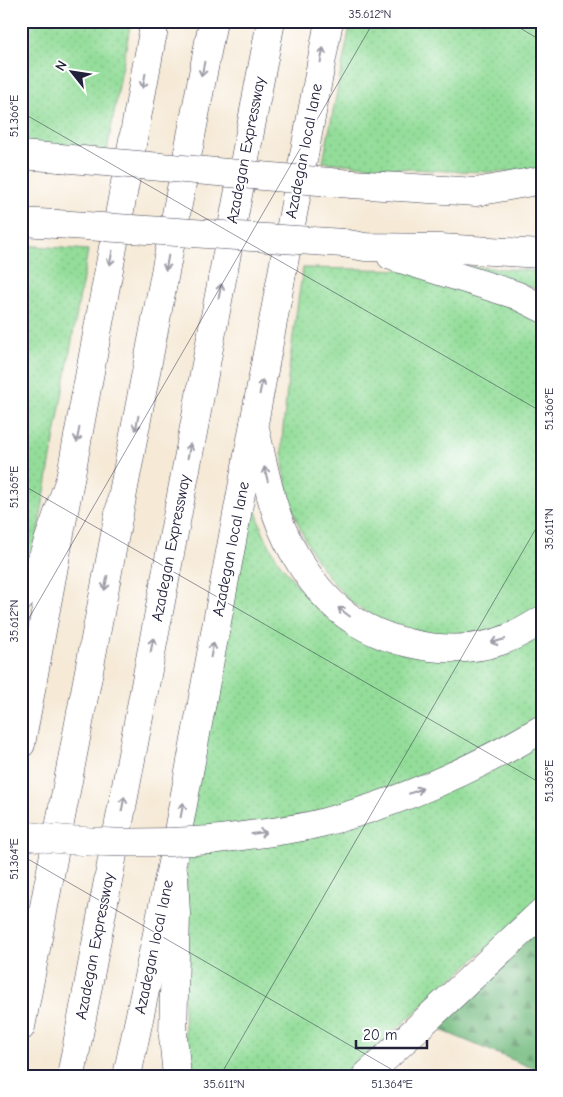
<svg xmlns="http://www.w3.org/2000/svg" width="563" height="1097" font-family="'Comic Neue',sans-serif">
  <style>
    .grass { fill: url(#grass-dots); stroke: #5a806a }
    .forest { fill: url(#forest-firs); stroke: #4c6f5e }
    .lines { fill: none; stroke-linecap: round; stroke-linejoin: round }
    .minor-casing { stroke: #424052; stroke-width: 29 }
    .major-casing { stroke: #424052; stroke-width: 29 }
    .highway-casing { stroke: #424052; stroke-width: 29 }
    .minor { stroke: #fff; stroke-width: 28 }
    .major { stroke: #fff; stroke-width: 28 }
    .highway { stroke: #fff; stroke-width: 28 }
    .highway-bridge-casing { stroke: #424052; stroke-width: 29; stroke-linecap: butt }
    .highway-bridge { stroke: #fff; stroke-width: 28 }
    .oneway { stroke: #9c9ca7 }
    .ticks { fill: none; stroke: #22223b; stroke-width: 1; stroke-opacity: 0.45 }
    .labels { text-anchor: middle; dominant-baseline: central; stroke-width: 4.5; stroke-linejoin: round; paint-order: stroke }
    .street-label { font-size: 16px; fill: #22223b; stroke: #fff }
    .neatline { fill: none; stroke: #22223b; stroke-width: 2 }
    .ticks-label { font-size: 12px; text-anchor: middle; fill: #22223b }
  </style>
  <defs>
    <pattern id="grass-dots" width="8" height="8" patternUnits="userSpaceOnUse" patternTransform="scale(1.25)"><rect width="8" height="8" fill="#93dd99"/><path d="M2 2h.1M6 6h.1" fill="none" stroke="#7ebd85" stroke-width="1.8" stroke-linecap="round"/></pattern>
    <pattern id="forest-firs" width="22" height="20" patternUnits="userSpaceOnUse" patternTransform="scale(1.25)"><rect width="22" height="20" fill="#76bc81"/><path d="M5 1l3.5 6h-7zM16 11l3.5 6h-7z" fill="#60986b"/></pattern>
  </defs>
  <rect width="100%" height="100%" fill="#fff"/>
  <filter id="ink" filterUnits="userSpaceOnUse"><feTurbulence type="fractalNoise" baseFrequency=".02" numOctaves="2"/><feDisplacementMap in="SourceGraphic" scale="10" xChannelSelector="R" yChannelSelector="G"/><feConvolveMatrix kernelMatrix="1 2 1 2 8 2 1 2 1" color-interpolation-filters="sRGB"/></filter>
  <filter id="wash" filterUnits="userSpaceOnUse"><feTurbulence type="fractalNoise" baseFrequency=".0096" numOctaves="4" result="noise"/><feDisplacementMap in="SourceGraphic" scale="20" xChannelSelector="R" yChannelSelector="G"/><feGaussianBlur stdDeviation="1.12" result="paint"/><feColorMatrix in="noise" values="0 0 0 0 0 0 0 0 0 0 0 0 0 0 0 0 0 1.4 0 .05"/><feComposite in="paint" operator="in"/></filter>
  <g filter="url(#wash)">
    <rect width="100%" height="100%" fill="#f6ead7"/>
    <g class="grass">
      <path d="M21,21h110l-24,130 -86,-8z"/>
      <path d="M351,21h191v150c-73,3 -147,-2 -219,-9z"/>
      <path d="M21,245l67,5 -55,309 -12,20z"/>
      <path d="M441,265l101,6v23l-8,-6z"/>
      <path d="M303,268l113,2 57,20 69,31v290c-18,8 -37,17 -57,21 -42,8 -94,-2 -130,-27 -6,-4 -11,-11 -16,-16 -35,-38 -56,-92 -57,-144 0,-15 3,-31 4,-46 4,-44 10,-87 17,-131z"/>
      <path d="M253,469l1,35 9,29 15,28 37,46 27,22 33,17 167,-12v84l-79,42 -85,35 -84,23 -108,13z"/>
      <path d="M542,743v155l-163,147 -32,31h-161l-3,-105 5,-117z"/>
    </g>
    <path class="forest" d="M542,926v146l-104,-43 91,-92z"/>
  </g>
  <g filter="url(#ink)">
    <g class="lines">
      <g class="minor-casing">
        <path id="minor" d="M174,875l2,39 -3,122 4,40"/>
      </g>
      <g class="major-casing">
        <g id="major">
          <path d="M21,744l134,-723"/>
          <path d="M127,1076l46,-218 156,-837"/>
        </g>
      </g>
      <g class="highway-casing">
        <g id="highway">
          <path d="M152,21l1,13"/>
          <path d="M21,155l39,3"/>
          <path d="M352,184l124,8 66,-12"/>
          <path d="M21,222l35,2"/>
          <path d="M343,243l22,4 75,1 102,6"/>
          <path d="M391,256l125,39 26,13"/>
          <path d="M254,424c10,42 17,89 39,127 10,18 23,37 38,51 41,41 116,57 170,39 15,-5 28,-13 41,-21"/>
          <path d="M21,597l16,-24 33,-94"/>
          <path d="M211,840c36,-5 74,-8 110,-17 77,-20 152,-53 221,-94"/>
          <path d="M21,1027l192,-1006"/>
          <path d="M71,1076l200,-1055"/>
          <path d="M366,1076l176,-164"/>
        </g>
      </g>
      <use href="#minor" class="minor"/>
      <use href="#major" class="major"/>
      <use href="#highway" class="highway"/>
      <g class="highway-bridge-casing">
        <g id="highway-bridge">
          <path d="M60,158l292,26"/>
          <path d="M56,224l287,19"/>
          <path d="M21,835c67,9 123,9 190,5"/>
        </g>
      </g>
      <use href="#highway-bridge" class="highway-bridge"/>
    </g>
    <defs><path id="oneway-shaft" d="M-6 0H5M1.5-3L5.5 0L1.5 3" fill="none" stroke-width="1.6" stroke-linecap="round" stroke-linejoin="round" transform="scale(1.25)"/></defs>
    <g class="oneway">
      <use href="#oneway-shaft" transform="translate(322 55) rotate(-79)"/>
      <use href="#oneway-shaft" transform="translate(203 69) rotate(101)"/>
      <use href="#oneway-shaft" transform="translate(144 81) rotate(101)"/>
      <use href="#oneway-shaft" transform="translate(111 258) rotate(101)"/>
      <use href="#oneway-shaft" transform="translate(167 263) rotate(100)"/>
      <use href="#oneway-shaft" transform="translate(220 291) rotate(-79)"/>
      <use href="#oneway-shaft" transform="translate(261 387) rotate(-79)"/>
      <use href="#oneway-shaft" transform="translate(137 423) rotate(101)"/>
      <use href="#oneway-shaft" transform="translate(78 435) rotate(101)"/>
      <use href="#oneway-shaft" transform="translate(189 451) rotate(-79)"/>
      <use href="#oneway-shaft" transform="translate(266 474) rotate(-104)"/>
      <use href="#oneway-shaft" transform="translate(106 583) rotate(101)"/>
      <use href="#oneway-shaft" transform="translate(344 612) rotate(-143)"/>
      <use href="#oneway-shaft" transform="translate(498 641) rotate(164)"/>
      <use href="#oneway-shaft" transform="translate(152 645) rotate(-79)"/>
      <use href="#oneway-shaft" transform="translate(212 650) rotate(-79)"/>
      <use href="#oneway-shaft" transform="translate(416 791) rotate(-21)"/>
      <use href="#oneway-shaft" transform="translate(123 804) rotate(-79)"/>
      <use href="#oneway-shaft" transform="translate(182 810) rotate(-79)"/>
      <use href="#oneway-shaft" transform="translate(259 833) rotate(-8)"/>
    </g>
  </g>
  <path class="ticks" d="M508,21l34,20M21,112l521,300M21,484l521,300M21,632l353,-611M21,855l382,221M220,1076l322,-558"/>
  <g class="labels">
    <g class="street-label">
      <text transform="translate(246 150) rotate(-79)">Azadegan Expressway</text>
      <text transform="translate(304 151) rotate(-79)">Azadegan local lane</text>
      <text transform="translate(171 548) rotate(-79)">Azadegan Expressway</text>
      <text transform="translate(231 549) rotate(-79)">Azadegan local lane</text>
      <text transform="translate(95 946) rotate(-79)">Azadegan Expressway</text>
      <text transform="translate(154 947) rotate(-78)">Azadegan local lane</text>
    </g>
  </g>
  <rect width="563" height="1097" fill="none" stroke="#fff" stroke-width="55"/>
  <g transform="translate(72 72) rotate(300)" stroke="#ffffff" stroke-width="4" paint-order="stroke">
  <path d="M0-4L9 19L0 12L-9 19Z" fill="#22223b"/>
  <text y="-8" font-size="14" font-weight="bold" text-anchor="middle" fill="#22223b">N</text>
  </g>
  <path d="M356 1040v8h71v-8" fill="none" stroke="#22223b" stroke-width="2.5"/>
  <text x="363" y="1040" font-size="15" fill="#22223b" stroke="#ffffff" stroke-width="4" paint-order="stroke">20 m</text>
  <rect x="28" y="28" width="508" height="1042" class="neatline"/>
  <g class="ticks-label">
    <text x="370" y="18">35.612°N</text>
    <text transform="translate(14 116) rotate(-90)" y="4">51.366°E</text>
    <text transform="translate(549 409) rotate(-90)" y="4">51.366°E</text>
    <text transform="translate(14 487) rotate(-90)" y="4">51.365°E</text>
    <text transform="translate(549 529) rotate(-90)" y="4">35.611°N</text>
    <text transform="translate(14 621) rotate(-90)" y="4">35.612°N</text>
    <text transform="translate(549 781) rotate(-90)" y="4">51.365°E</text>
    <text transform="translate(14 859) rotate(-90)" y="4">51.364°E</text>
    <text x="224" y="1088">35.611°N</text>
    <text x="392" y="1088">51.364°E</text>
  </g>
</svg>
